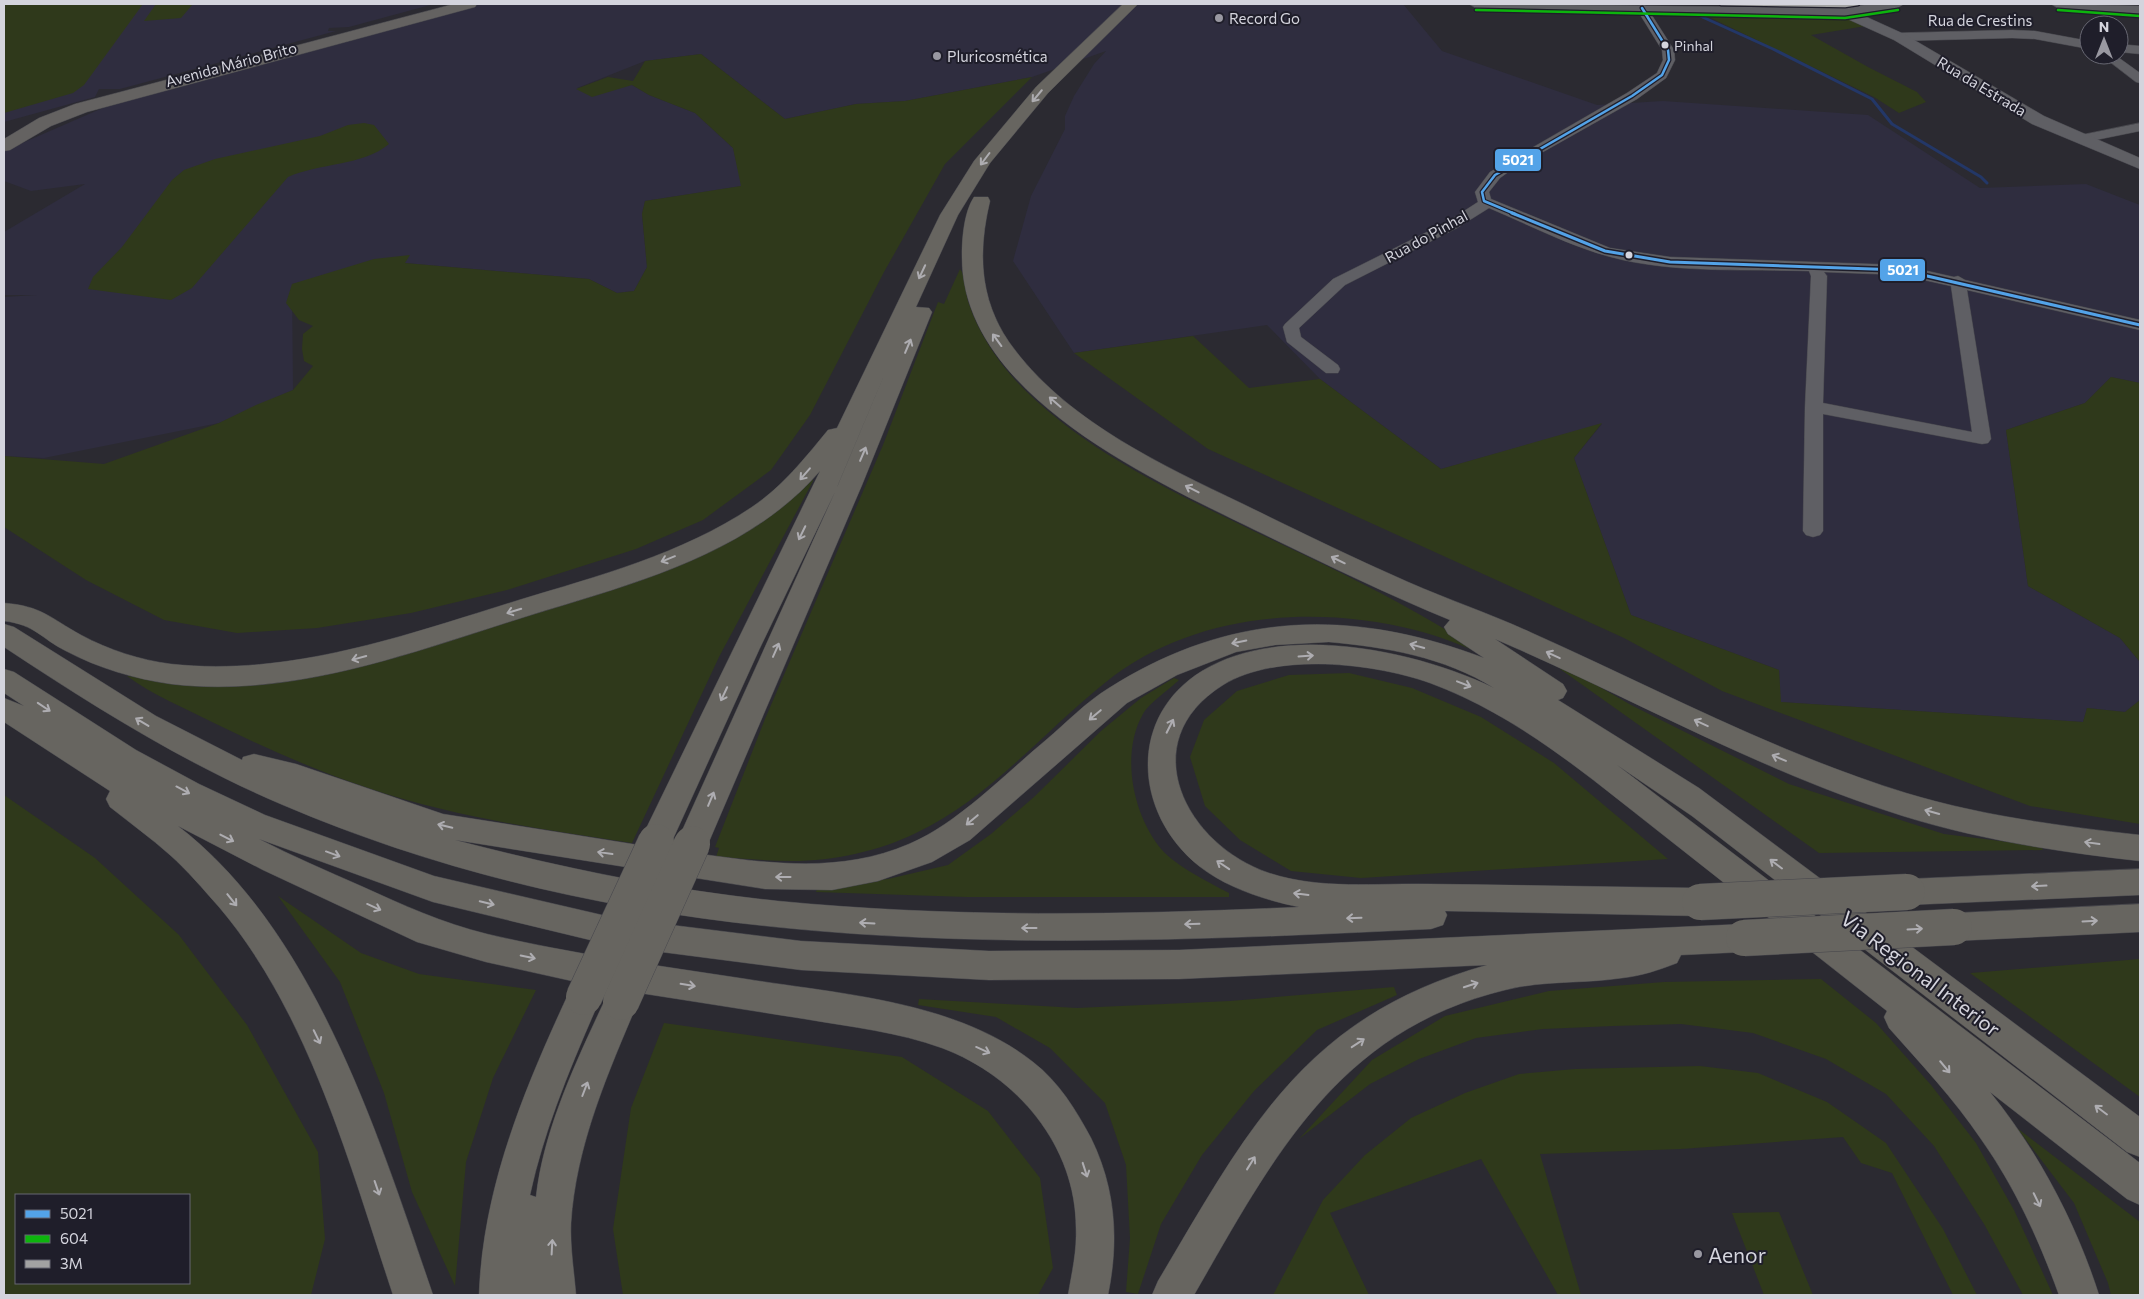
<svg xmlns="http://www.w3.org/2000/svg" width="2144" height="1299" font-family="Commissioner,sans-serif">
  <style>
    .built { fill: #2f2d3f }
    .green { fill: #2f391b; fill-rule: evenodd }
    .lines { fill: none; stroke-linecap: round; stroke-linejoin: round }
    .stream { stroke: #233767; stroke-width: 3 }
    .minor-casing { stroke: #46464c; stroke-width: 1 }
    .tertiary-casing { stroke: #46464c; stroke-width: 1 }
    .secondary-casing { stroke: #46464c; stroke-width: 1 }
    .primary-casing { stroke: #46464c; stroke-width: 1 }
    .motorway-casing { stroke: #46464c; stroke-width: 1 }
    .minor { fill: #5f5f64; fill-rule: evenodd }
    .tertiary { fill: #5f5f64; fill-rule: evenodd }
    .secondary { fill: #5f5f64; fill-rule: evenodd }
    .primary { fill: #646261; fill-rule: evenodd }
    .motorway { fill: #676560; fill-rule: evenodd }
    .motorway-bridge-far1-casing { stroke: #46464c; stroke-width: 29; stroke-linecap: butt }
    .motorway-bridge-casing { stroke: #46464c; stroke-width: 37; stroke-linecap: butt }
    .motorway-bridge-far1 { stroke: #676560; stroke-width: 28 }
    .motorway-bridge { stroke: #676560; stroke-width: 36 }
    .bus-1-far1-casing { stroke: #1f1e2a; stroke-width: 5 }
    .bus-1-casing { stroke: #1f1e2a; stroke-width: 6 }
    .bus-2-casing { stroke: #1f1e2a; stroke-width: 5 }
    .bus-3-casing { stroke: #1f1e2a; stroke-width: 5 }
    .bus-1-far1 { stroke: #53a3e8; stroke-width: 2.5 }
    .bus-1 { stroke: #53a3e8; stroke-width: 3 }
    .bus-2 { stroke: #0db40d; stroke-width: 2.5 }
    .bus-3 { stroke: #a2a2a2; stroke-width: 2.5 }
    .oneway { stroke: #aeadb1 }
    .poi-dot { fill: #9998a1; stroke: #1f1e2a; stroke-width: 2 }
    .bus-dot { fill: #d4d4dd; stroke: #1f1e2a; stroke-width: 2 }
    .labels { text-anchor: middle; dominant-baseline: central; stroke-width: 4; stroke-linejoin: round; paint-order: stroke }
    .far-bus-label { font-size: 14px; fill: #d4d4dd; stroke: #1f1e2a; text-anchor: start }
    .far-poi-label { font-size: 15px; fill: #d4d4dd; stroke: #1f1e2a; text-anchor: start }
    .far-street-label { font-size: 15px; fill: #d4d4dd; stroke: #1f1e2a }
    .near-street-label { font-size: 21px; fill: #d4d4dd; stroke: #1f1e2a }
    .near-poi-label { font-size: 21px; fill: #d4d4dd; stroke: #1f1e2a; text-anchor: start }
    .line-badge { stroke: #1f1e2a; stroke-width: 2 }
    .badge-label { font-size: 14px; text-anchor: middle; font-weight: bold; fill: #fff }
  </style>
  <rect width="100%" height="100%" fill="#2b2a31"/>
  <g class="built">
    <path d="M4,4h430l-85,23 -20,1 -1,3h8l-216,58h-21l-4,8 -91,25z"/>
    <path d="M474,4h929l39,47 155,54 66,-4 205,14 112,73 106,-4 41,16 13,5v178l-29,-6 -26,26 -79,27 22,156 92,52 20,24v38l-15,12 -38,-4 -4,14 -303,-20 -1,-32 -148,-55 -57,-157 28,-34 -161,45 -121,-90 -53,-54 -193,28 -61,-92 18,-65 34,-67v-13l9,-20 20,-32 12,-13 -74,26 -127,24 -49,3 -71,15 -84,-65 -56,7 -68,27 55,-3 17,10 46,18 38,35 9,38 -97,15 -3,13 5,53 -13,24 -17,2 -28,-14 -184,-16 -113,21 1,106 -74,33 -175,35 -40,-2v-159l33,-2h-33v-63l81,-48 -54,7 -27,-10v-30l101,-44z"/>
  </g>
  <g class="green">
    <path d="M4,4h139l-59,81 -11,8 -69,20z"/>
    <path d="M156,4h37l-12,14 -37,3z"/>
    <path d="M1707,16l145,2 20,7 -61,10 57,32 49,25 9,10 -27,11 -25,-16z"/>
    <path d="M701,54l84,65 71,-15 49,-3 127,-24 -87,87 -61,108 -74,143 -39,55 -68,50 -67,29 -129,41 -96,23 -94,15 -80,5 -73,-13 -78,-40 -82,-53v-71l100,8 115,-41 37,-18 37,-15 20,-24 -9,-5 -2,-12 1,-15 10,-8 -14,-6 -13,-17 6,-19 82,-25 36,-4 -5,8 184,16 28,14 17,-2 13,-24 -5,-53 3,-13 96,-15 -8,-38 -38,-35 -46,-18 -17,-10 -40,12 -16,-8 32,-12 25,4 12,-20z"/>
    <path d="M364,123l10,2 15,19c-26,22 -70,19 -101,33l-96,111 -21,12 -83,-11 5,-12 29,-30 50,-67 12,-10 31,-11 105,-23 28,-11z"/>
    <path d="M960,269c6,7 5,25 9,35 9,28 27,55 47,77 61,64 142,104 221,142 85,41 172,80 250,133 -24,-10 -47,-20 -72,-26 -103,-26 -224,-16 -309,52 -63,50 -116,116 -190,151 -36,18 -83,28 -124,28 -25,0 -51,-3 -76,-4l3,-9 -4,-1 50,-128 118,-274 55,-143 6,2z"/>
    <path d="M1193,336l56,52 71,-9 121,90 161,-46 -28,35 57,157 148,55 2,32 302,20 4,-14 38,4 15,-12v124l-110,-18 -308,-115 -98,-53 -416,-189 -134,-96z"/>
    <path d="M2111,377l29,6v279l-20,-24 -92,-52 -22,-156 79,-27z"/>
    <path d="M812,478l1,3 -94,176 -87,186c-87,-13 -177,-26 -261,-54 -54,-18 -106,-41 -157,-66 -29,-15 -62,-28 -87,-47l113,7 380,-101z"/>
    <path d="M1563,666l68,39 158,79 155,50 97,12 2,4 -224,3 -259,-184z"/>
    <path d="M1349,673l63,15 69,29 73,46 114,96 -307,19 -70,-7 -51,-31 -35,-34 -15,-49 14,-37 33,-29 52,-16z"/>
    <path d="M1174,678l5,2c-9,9 -30,23 -36,34 -23,40 -10,102 19,136 14,16 48,33 67,43v4h-262l-151,-5 2,-6 70,-7 60,-14 43,-31 43,-37 67,-66 40,-33z"/>
    <path d="M4,795l91,63 84,77 68,90 71,127 7,87 -14,56h-307zM16,1195h173v88h-173z"/>
    <path d="M278,896l83,57 58,21 117,16 -43,88 -27,84 -11,124 -43,-94 -28,-99 -44,-111z"/>
    <path d="M2140,959v138l-170,-124h1z"/>
    <path d="M1821,979l55,44 55,62 45,58 38,67 39,85h-30l-39,-71 -50,-78 -48,-52 -60,-35 -73,-26 -72,-9 -68,2 -70,3 -67,9 -57,21 -49,25 -71,55 73,-79 73,-44 104,-25 115,-9z"/>
    <path d="M1394,987l3,8 -80,35 -63,61 -52,64 -41,69 -23,70 -12,-2 4,-54 -4,-73 -21,-62 -55,-55 -54,-31 -78,-12 1,-6 158,9 153,-7z"/>
    <path d="M664,1023l238,34 86,54 52,67 13,90 -15,27h-415l-10,-66 18,-121z"/>
    <path d="M1700,1066l58,7 69,29 59,41 57,86 34,66h-24l-61,-122 -31,-10 -18,-26 -162,12 -141,5 41,141h-23l-77,-136 -151,54 39,82h-96l50,-95 42,-45 46,-37 54,-25 54,-19 56,-5z"/>
    <path d="M2017,1128l123,94v73h-29l-3,-12 -34,-80z"/>
    <path d="M1779,1212l34,83h-49l-32,-82z"/>
  </g>
  <g class="lines">
    <path class="stream" d="M1698,15l75,34 99,50 20,25 89,53 6,6"/>
    <g class="minor-casing">
      <g id="minor">
        <path d="M1642,5l4,1 28,44 1,10 -9,18 -29,21 -126,71 -11,8 -11,14 2,7 119,49 60,9 231,8 53,12 4,-1 7,4 175,40v10l-173,-40 24,149 -3,4 -6,1 -159,-30v117l-3,4 -7,2 -7,-2 -3,-4 2,-124 6,-131 -2,-5c-61,-2 -126,2 -186,-11 -46,-10 -91,-34 -134,-52l-32,20 -112,57 -46,43 2,9 37,28 2,4 -2,4h-12l-39,-31 -4,-15 2,-3 48,-45 114,-57 31,-20 -3,-10 15,-20 137,-79 30,-20 6,-13 -1,-10 -26,-42zM1824,272l77,3 50,11 21,146 -149,-29 4,-127z"/>
        <path d="M2012,30l23,1 54,10v8l-54,-10 -23,-1 -113,3 -6,-4 6,-4z"/>
        <path d="M2119,44l21,2v8l-21,-2z"/>
        <path d="M2101,55h14l25,18v10l-4,-1z"/>
        <path d="M2140,123v8l-59,12 -7,-4 7,-4z"/>
      </g>
    </g>
    <g class="tertiary-casing">
      <path id="tertiary" d="M1819,4h19l66,30 140,82 96,42v11l-108,-45 -138,-84 -73,-33z"/>
    </g>
    <g class="secondary-casing">
      <g id="secondary">
        <path d="M1469,4l376,4 25,-4h34l-7,4 -52,8 -369,-8z"/>
        <path d="M2051,4l89,2v8l-82,-6z"/>
      </g>
    </g>
    <g class="primary-casing">
      <path id="primary" d="M454,4h23l-2,3 -388,105 -36,14 -41,24 -6,1v-12l35,-21 36,-14z"/>
    </g>
    <g class="motorway-casing">
      <g id="motorway">
        <path d="M1123,4h15l-90,89 -58,70 -32,52 -42,92 13,1 3,4 -70,173 -154,359 -7,10c70,10 141,19 208,-10 48,-20 96,-70 137,-104 20,-17 40,-38 63,-52 122,-77 242,-80 375,-30l-36,-24 -4,-7 6,-7c-66,-27 -131,-59 -195,-90 -104,-51 -295,-137 -293,-275 0,-17 2,-43 12,-58h14l2,4c-12,50 -11,97 19,141 55,78 151,122 234,162 55,27 110,54 165,78 41,18 83,32 124,51 123,55 244,120 374,160 76,23 155,33 234,42v26c-80,-9 -160,-21 -237,-45 -142,-44 -272,-119 -408,-177l68,45 4,7 -4,7 -5,2 141,88 441,329v40l-13,-5 -435,-336 -75,-51 523,398v42l-13,-6 -137,-107c48,59 86,131 109,203h-40c-20,-55 -44,-108 -78,-156 -27,-40 -60,-75 -92,-111l-5,-11 3,-6c-75,-59 -150,-118 -225,-177 -73,-57 -143,-118 -232,-151 -56,-20 -154,-31 -207,2 -91,57 -37,160 46,188 52,17 107,10 160,11 90,1 181,3 271,4l11,4 5,10 -5,10 -11,4 -255,-5 2,4 -4,10 -12,4c-392,19 -778,34 -1148,-124 -99,-42 -190,-99 -279,-158v-23l10,3 142,89 86,44 1,-3 11,-3 42,10 147,50 202,32 -4,-7 179,-368c-76,88 -198,115 -305,149 -110,35 -226,78 -344,64 -36,-5 -73,-16 -105,-33 -26,-13 -30,-26 -62,-30v-18c38,3 46,15 77,32 28,15 59,25 90,29 119,13 235,-29 348,-64 79,-24 163,-46 233,-93 30,-20 53,-49 76,-77l9,-2 103,-213 34,-54 62,-74zM891,359l-53,126 -1,2zM835,492l-159,352 4,7 -14,-2 7,-10 86,-189zM1329,642c57,5 115,15 165,46 -79,-38 -212,-66 -292,-17 -75,46 -68,143 -3,195 28,22 66,34 100,41 -174,8 -347,11 -521,-6 -109,-11 -216,-33 -323,-61l310,49 67,1 46,-9 54,-19 38,-22 157,-137 50,-28 59,-23 39,-7z"/>
        <path d="M4,669l10,3 122,78 63,34 66,31 169,61 181,42 186,23 188,10 190,-1 565,-26 12,4 5,10 -5,10 -12,4 -63,3 -4,8c-18,7 -36,13 -55,15 -39,6 -78,2 -117,12 -168,41 -232,168 -311,305h-42l6,-14c90,-151 146,-265 329,-316l-308,14 -190,1 -188,-10 -186,-24 -182,-44 -174,-63c33,17 68,32 102,47 42,19 81,37 126,48 85,20 173,32 259,45 94,15 210,22 287,83 26,20 43,48 58,76 25,51 28,103 17,157h-40c4,-23 9,-44 8,-67 0,-82 -59,-152 -134,-180 -44,-16 -90,-21 -137,-29 -57,-9 -114,-18 -172,-27l5,10c-30,71 -62,143 -67,221 -1,24 3,48 5,72h-97c4,-110 47,-210 93,-309l9,-3 -95,-21 -69,-20 -154,-72 -85,-44c137,105 201,311 255,469h-40c-43,-130 -84,-282 -174,-388 -16,-18 -32,-37 -49,-52 -19,-17 -40,-32 -60,-48l-4,-8 4,-8 -106,-69v-24l20,8 -20,-13zM593,985l22,4 -6,2c-30,65 -65,135 -73,206l-6,-2c15,-69 43,-134 71,-198l-5,-11z"/>
        <path d="M2140,869v26l-233,10 -11,-4 -5,-9 5,-9 11,-4z"/>
        <path d="M2140,904v28l-186,9 -12,-4 -5,-10 5,-10 12,-4z"/>
      </g>
    </g>
    <use href="#minor" class="minor"/>
    <use href="#tertiary" class="tertiary"/>
    <use href="#secondary" class="secondary"/>
    <use href="#primary" class="primary"/>
    <use href="#motorway" class="motorway"/>
    <g class="motorway-bridge-far1-casing">
      <path id="motorway-bridge-far1" d="M655,843l2,-4"/>
    </g>
    <g class="motorway-bridge-casing">
      <g id="motorway-bridge">
        <path d="M1700,902l207,-10"/>
        <path d="M1744,938l210,-11"/>
        <path d="M584,997l72,-155"/>
        <path d="M621,1002l71,-158"/>
      </g>
    </g>
    <use href="#motorway-bridge-far1" class="motorway-bridge-far1"/>
    <use href="#motorway-bridge" class="motorway-bridge"/>
    <g class="bus-1-far1-casing">
      <path id="bus-1-far1" d="M1515,214l-31,-13 -2,-9 13,-17 137,-79 30,-21 7,-15 -1,-10 -26,-42"/>
    </g>
    <g class="bus-1-casing">
      <path id="bus-1" d="M1512,213l93,38 65,11 231,8 239,55"/>
    </g>
    <g class="bus-2-casing">
      <g id="bus-2">
        <path d="M1476,10l369,8 53,-8"/>
        <path d="M2058,10l82,6"/>
      </g>
    </g>
    <g class="bus-3-casing">
      <path id="bus-3" d="M1721,4l124,2 13,-2"/>
    </g>
    <use href="#bus-1-far1" class="bus-1-far1"/>
    <use href="#bus-1" class="bus-1"/>
    <use href="#bus-2" class="bus-2"/>
    <use href="#bus-3" class="bus-3"/>
  </g>
  <defs><path id="oneway-shaft" d="M-6 0H5M1.5-3L5.5 0L1.5 3" fill="none" stroke-width="1.6" stroke-linecap="round" stroke-linejoin="round" transform="scale(1.25)"/></defs>
  <g class="oneway">
    <use href="#oneway-shaft" transform="translate(1037 96) rotate(130)"/>
    <use href="#oneway-shaft" transform="translate(985 159) rotate(127)"/>
    <use href="#oneway-shaft" transform="translate(922 272) rotate(115)"/>
    <use href="#oneway-shaft" transform="translate(997 340) rotate(-126)"/>
    <use href="#oneway-shaft" transform="translate(908 346) rotate(-67)"/>
    <use href="#oneway-shaft" transform="translate(1055 402) rotate(-139)"/>
    <use href="#oneway-shaft" transform="translate(863 454) rotate(-67)"/>
    <use href="#oneway-shaft" transform="translate(805 474) rotate(131)"/>
    <use href="#oneway-shaft" transform="translate(1192 489) rotate(-153)"/>
    <use href="#oneway-shaft" transform="translate(802 533) rotate(116)"/>
    <use href="#oneway-shaft" transform="translate(668 559) rotate(158)"/>
    <use href="#oneway-shaft" transform="translate(1338 560) rotate(-154)"/>
    <use href="#oneway-shaft" transform="translate(514 611) rotate(163)"/>
    <use href="#oneway-shaft" transform="translate(1239 642) rotate(168)"/>
    <use href="#oneway-shaft" transform="translate(1417 646) rotate(-165)"/>
    <use href="#oneway-shaft" transform="translate(776 650) rotate(-66)"/>
    <use href="#oneway-shaft" transform="translate(1553 655) rotate(-155)"/>
    <use href="#oneway-shaft" transform="translate(1306 656) rotate(-4)"/>
    <use href="#oneway-shaft" transform="translate(359 658) rotate(165)"/>
    <use href="#oneway-shaft" transform="translate(1464 684) rotate(21)"/>
    <use href="#oneway-shaft" transform="translate(724 694) rotate(115)"/>
    <use href="#oneway-shaft" transform="translate(44 707) rotate(34)"/>
    <use href="#oneway-shaft" transform="translate(1095 715) rotate(140)"/>
    <use href="#oneway-shaft" transform="translate(142 722) rotate(-149)"/>
    <use href="#oneway-shaft" transform="translate(1701 723) rotate(-155)"/>
    <use href="#oneway-shaft" transform="translate(1170 726) rotate(-63)"/>
    <use href="#oneway-shaft" transform="translate(1779 758) rotate(-157)"/>
    <use href="#oneway-shaft" transform="translate(183 790) rotate(28)"/>
    <use href="#oneway-shaft" transform="translate(711 799) rotate(-67)"/>
    <use href="#oneway-shaft" transform="translate(1932 812) rotate(-164)"/>
    <use href="#oneway-shaft" transform="translate(972 820) rotate(140)"/>
    <use href="#oneway-shaft" transform="translate(445 826) rotate(-167)"/>
    <use href="#oneway-shaft" transform="translate(227 838) rotate(27)"/>
    <use href="#oneway-shaft" transform="translate(2092 843) rotate(-172)"/>
    <use href="#oneway-shaft" transform="translate(605 853) rotate(-172)"/>
    <use href="#oneway-shaft" transform="translate(333 854) rotate(20)"/>
    <use href="#oneway-shaft" transform="translate(1776 864) rotate(-143)"/>
    <use href="#oneway-shaft" transform="translate(1223 865) rotate(-146)"/>
    <use href="#oneway-shaft" transform="translate(783 877) rotate(-180)"/>
    <use href="#oneway-shaft" transform="translate(2039 886) rotate(177)"/>
    <use href="#oneway-shaft" transform="translate(1301 894) rotate(-173)"/>
    <use href="#oneway-shaft" transform="translate(232 900) rotate(51)"/>
    <use href="#oneway-shaft" transform="translate(487 903) rotate(14)"/>
    <use href="#oneway-shaft" transform="translate(374 907) rotate(24)"/>
    <use href="#oneway-shaft" transform="translate(1354 918) rotate(178)"/>
    <use href="#oneway-shaft" transform="translate(2090 921) rotate(-3)"/>
    <use href="#oneway-shaft" transform="translate(867 923) rotate(-177)"/>
    <use href="#oneway-shaft" transform="translate(1192 924) rotate(178)"/>
    <use href="#oneway-shaft" transform="translate(1029 928) rotate(-180)"/>
    <use href="#oneway-shaft" transform="translate(1915 929) rotate(-3)"/>
    <use href="#oneway-shaft" transform="translate(528 957) rotate(12)"/>
    <use href="#oneway-shaft" transform="translate(688 985) rotate(9)"/>
    <use href="#oneway-shaft" transform="translate(1471 985) rotate(-18)"/>
    <use href="#oneway-shaft" transform="translate(317 1037) rotate(64)"/>
    <use href="#oneway-shaft" transform="translate(1358 1043) rotate(-33)"/>
    <use href="#oneway-shaft" transform="translate(983 1050) rotate(24)"/>
    <use href="#oneway-shaft" transform="translate(1945 1067) rotate(50)"/>
    <use href="#oneway-shaft" transform="translate(585 1089) rotate(-69)"/>
    <use href="#oneway-shaft" transform="translate(2101 1110) rotate(-143)"/>
    <use href="#oneway-shaft" transform="translate(1251 1163) rotate(-58)"/>
    <use href="#oneway-shaft" transform="translate(1085 1170) rotate(72)"/>
    <use href="#oneway-shaft" transform="translate(377 1188) rotate(71)"/>
    <use href="#oneway-shaft" transform="translate(2037 1200) rotate(64)"/>
    <use href="#oneway-shaft" transform="translate(552 1247) rotate(-87)"/>
  </g>
  <g class="poi-dot">
    <circle cx="1219" cy="18" r="5"/>
    <circle cx="937" cy="56" r="5"/>
    <circle cx="1698" cy="1254" r="5"/>
  </g>
  <g class="bus-dot">
    <circle cx="1665" cy="45" r="4.5"/>
    <circle cx="1629" cy="255" r="4.5"/>
  </g>
  <g class="labels">
    <g class="far-bus-label">
      <text x="1674" y="45">Pinhal</text>
    </g>
    <g class="far-poi-label">
      <text x="1229" y="18">Record Go</text>
      <text x="947" y="56">Pluricosmética</text>
    </g>
    <g class="far-street-label">
      <text x="1980" y="20">Rua de Crestins</text>
      <text transform="translate(231 64) rotate(-15)">Avenida Mário Brito</text>
      <text transform="translate(1982 86) rotate(31)">Rua da Estrada</text>
      <text transform="translate(1426 236) rotate(-29)">Rua do Pinhal</text>
    </g>
    <g class="near-street-label">
      <text transform="translate(1921 973) rotate(37)">Via Regional Interior</text>
    </g>
    <g class="near-poi-label">
      <text x="1708" y="1254">Aenor</text>
    </g>
  </g>
  <g class="line-badge">
    <rect x="1494" y="148" width="48" height="24" rx="5" fill="#53a3e8"/>
    <rect x="1879" y="258" width="47" height="24" rx="5" fill="#53a3e8"/>
  </g>
  <g class="badge-label">
    <text x="1518" y="165">5021</text>
    <text x="1903" y="275">5021</text>
  </g>
  <rect width="2144" height="1299" fill="none" stroke="#d4d4dd" stroke-width="10"/>
  <rect x="15" y="1194" width="175" height="90" fill="#1f1e2a" stroke="#676772"/>
  <rect x="25" y="1210" width="25" height="8" fill="#53a3e8" stroke="#676772"/>
  <text x="60" y="1219" font-size="15" fill="#d4d4dd">5021</text>
  <rect x="25" y="1235" width="25" height="8" fill="#0db40d" stroke="#676772"/>
  <text x="60" y="1244" font-size="15" fill="#d4d4dd">604</text>
  <rect x="25" y="1260" width="25" height="8" fill="#a2a2a2" stroke="#676772"/>
  <text x="60" y="1269" font-size="15" fill="#d4d4dd">3M</text>
  <g transform="translate(2104 40)"><circle r="24" fill="#1f1e2a" stroke="#676772"/>
  <path d="M0-4L9 19L0 12L-9 19Z" fill="#9998a1"/>
  <text y="-8" font-size="14" font-weight="bold" text-anchor="middle" fill="#d4d4dd">N</text>
  </g>
</svg>
